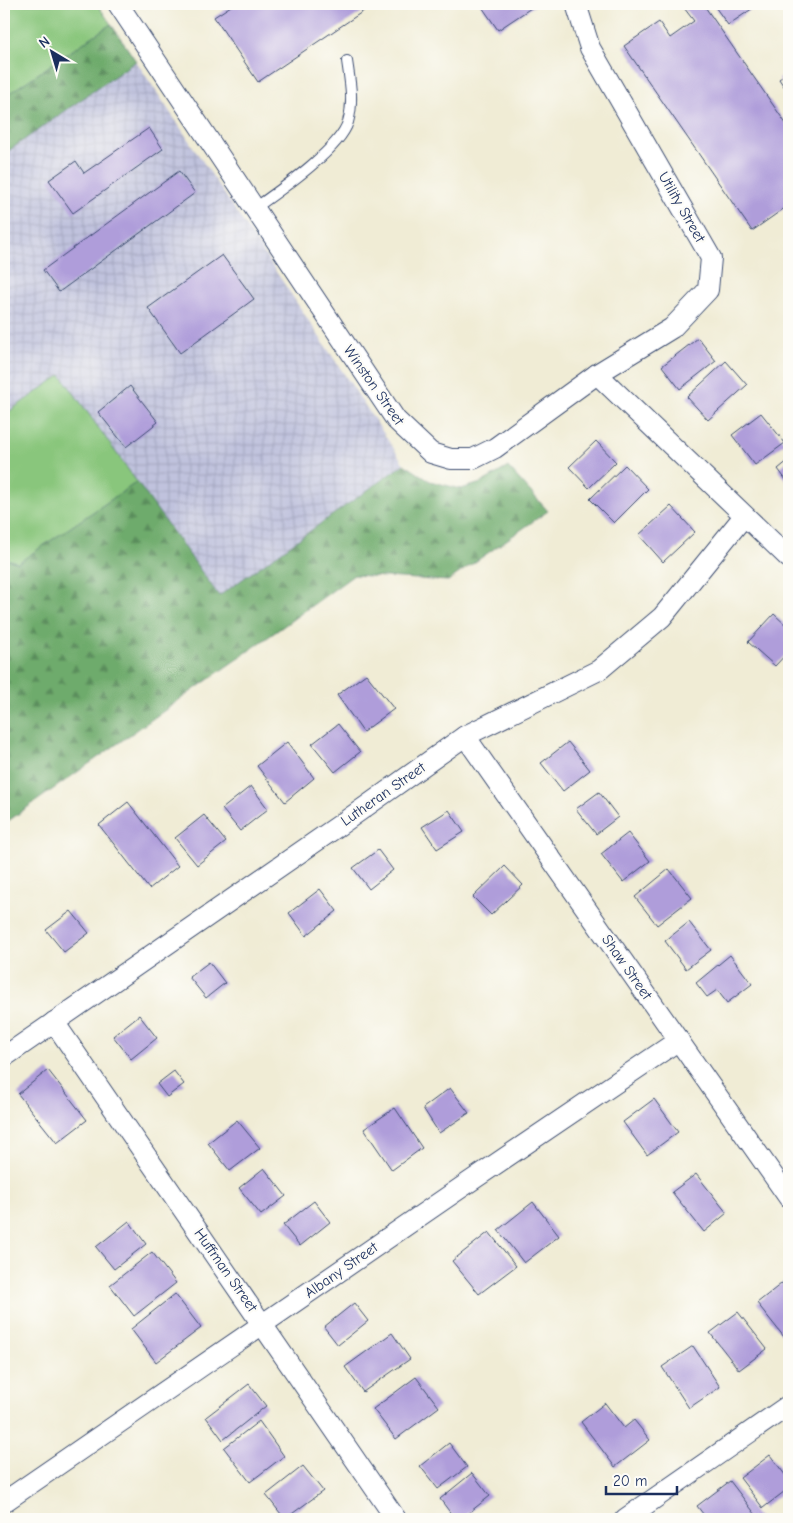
<svg xmlns="http://www.w3.org/2000/svg" width="793" height="1523" font-family="'Comic Neue',sans-serif">
  <style>
    .industrial { fill: url(#industrial-grid) }
    .green { fill: #89c67c; stroke: #527a6d }
    .forest { fill: url(#forest-firs); stroke: #446d65 }
    .building { fill: #af9dda }
    .lines { fill: none; stroke-linecap: round; stroke-linejoin: round }
    .service-casing { stroke: #3b4b70; stroke-width: 12 }
    .minor-casing { stroke: #3b4b70; stroke-width: 22 }
    .service { stroke: #fff; stroke-width: 10 }
    .minor { stroke: #fff; stroke-width: 20 }
    .labels { text-anchor: middle; dominant-baseline: central; stroke-width: 4.5; stroke-linejoin: round; paint-order: stroke }
    .street-label { font-size: 15px; fill: #1b2f5e; stroke: #fdfcf7 }
  </style>
  <defs>
    <pattern id="industrial-grid" width="8" height="8" patternUnits="userSpaceOnUse" patternTransform="scale(1.25)"><rect width="8" height="8" fill="#c0c2dd"/><path d="M0 4h8M4 0v8" fill="none" stroke="#a4a7c0"/></pattern>
    <pattern id="forest-firs" width="22" height="20" patternUnits="userSpaceOnUse" patternTransform="scale(1.25)"><rect width="22" height="20" fill="#6eab6c"/><path d="M5 1l3.5 6h-7zM16 11l3.5 6h-7z" fill="#5a8c5c"/></pattern>
  </defs>
  <rect width="100%" height="100%" fill="#fdfcf7"/>
  <filter id="ink" filterUnits="userSpaceOnUse"><feTurbulence type="fractalNoise" baseFrequency=".02" numOctaves="2"/><feDisplacementMap in="SourceGraphic" scale="10" xChannelSelector="R" yChannelSelector="G"/><feConvolveMatrix kernelMatrix="1 2 1 2 8 2 1 2 1" color-interpolation-filters="sRGB"/></filter>
  <filter id="wash" filterUnits="userSpaceOnUse"><feTurbulence type="fractalNoise" baseFrequency=".0096" numOctaves="4" result="noise"/><feDisplacementMap in="SourceGraphic" scale="20" xChannelSelector="R" yChannelSelector="G"/><feGaussianBlur stdDeviation="1.12" result="paint"/><feColorMatrix in="noise" values="0 0 0 0 0 0 0 0 0 0 0 0 0 0 0 0 0 1.4 0 .05"/><feComposite in="paint" operator="in"/></filter>
  <g filter="url(#wash)">
    <rect width="100%" height="100%" fill="#f0ecd5"/>
    <path class="industrial" d="M136,61l268,403 -185,132 -158,-220 -57,39v-261z"/>
    <g class="green">
      <path d="M4,4h93l14,20 -107,73z"/>
      <path d="M61,375l76,107 -119,81 -14,-5v-143z"/>
    </g>
    <g class="forest">
      <path d="M111,24l25,37 -132,93v-57z"/>
      <path d="M404,464l26,17 31,8 20,-6 27,-16 40,44 -100,70 -94,-6 -73,53 -277,196v-266l14,5 119,-81 82,114z"/>
    </g>
    <g id="blocks">
      <g class="building">
        <path d="M234,4h140l-116,78 -44,-65z"/>
        <path d="M480,4h57l-39,26z"/>
        <path d="M681,4h22l86,124v77l-37,26 -128,-185 35,-24 11,16 24,-17z"/>
        <path d="M713,4h46l-31,21z"/>
        <path d="M789,72v22l-10,-15z"/>
        <path d="M149,128l14,21 -90,64 -24,-33 27,-19 8,12z"/>
        <path d="M179,171l16,22 -136,99 -16,-22z"/>
        <path d="M222,255l32,44 -74,54 -32,-45z"/>
        <path d="M698,338l18,23 -36,28 -18,-23z"/>
        <path d="M726,361l21,24 -39,35 -21,-23z"/>
        <path d="M130,386l28,36 -32,25 -28,-35z"/>
        <path d="M761,413l24,30 -30,22 -23,-30z"/>
        <path d="M596,441l20,21 -27,26 -20,-21z"/>
        <path d="M789,460v24l-11,-15z"/>
        <path d="M625,465l23,24 -34,34 -24,-24z"/>
        <path d="M671,506l24,26 -32,30 -24,-27z"/>
        <path d="M774,614l15,14v23l-14,15 -27,-24z"/>
        <path d="M366,674l28,35 -31,23 -26,-37z"/>
        <path d="M338,724l22,28 -25,20 -23,-28z"/>
        <path d="M287,742l27,36 -29,24 -28,-36z"/>
        <path d="M568,742l22,28 -27,21 -22,-28z"/>
        <path d="M251,786l17,23 -28,22 -18,-22z"/>
        <path d="M599,792l19,25 -22,17 -20,-25z"/>
        <path d="M128,802l50,64 -29,23 -50,-64z"/>
        <path d="M449,810l15,22 -27,17 -15,-22z"/>
        <path d="M204,815l22,27 -29,23 -22,-27z"/>
        <path d="M628,833l22,28 -27,21 -22,-28z"/>
        <path d="M378,850l15,20 -24,19 -16,-21z"/>
        <path d="M505,866l18,19 -32,30 -18,-18z"/>
        <path d="M669,869l23,29 -35,27 -22,-28z"/>
        <path d="M320,889l17,22 -31,25 -17,-23z"/>
        <path d="M71,911l18,22 -25,19 -18,-22z"/>
        <path d="M689,922l22,28 -25,19 -21,-28z"/>
        <path d="M730,955l22,29 -25,19 -10,-13 -10,7 -11,-14z"/>
        <path d="M209,962l16,21 -19,15 -17,-21z"/>
        <path d="M139,1015l18,23 -26,21 -18,-23z"/>
        <path d="M48,1070l39,50 -30,23 -39,-49z"/>
        <path d="M174,1071l10,13 -17,13 -10,-13z"/>
        <path d="M450,1088l19,25 -30,20 -16,-25z"/>
        <path d="M654,1099l24,33 -31,23 -24,-33z"/>
        <path d="M395,1108l27,40 -30,22 -28,-41z"/>
        <path d="M237,1120l23,28 -30,23 -22,-28z"/>
        <path d="M264,1168l22,28 -25,19 -22,-27z"/>
        <path d="M696,1174l31,39 -23,19 -32,-40z"/>
        <path d="M314,1201l16,21 -30,24 -17,-21z"/>
        <path d="M533,1202l26,34 -35,27 -26,-33z"/>
        <path d="M129,1221l17,23 -32,25 -18,-22z"/>
        <path d="M489,1232l27,34 -37,28 -27,-33z"/>
        <path d="M152,1252l24,31 -42,33 -24,-31z"/>
        <path d="M786,1280l3,4v57l-1,1 -31,-39z"/>
        <path d="M175,1294l26,34 -45,34 -25,-33z"/>
        <path d="M354,1303l14,18 -30,24 -14,-18z"/>
        <path d="M738,1312l29,37 -28,21 -29,-37z"/>
        <path d="M392,1333l18,26 -47,33 -18,-25z"/>
        <path d="M693,1346l27,41 -31,21 -27,-41z"/>
        <path d="M416,1377l23,30 -43,32 -23,-30z"/>
        <path d="M249,1384l17,22 -43,34 -17,-23z"/>
        <path d="M605,1403l19,25 10,-8 16,20 -35,27 -34,-45z"/>
        <path d="M259,1421l25,35 -34,26 -26,-34z"/>
        <path d="M449,1443l18,24 -29,22 -18,-23z"/>
        <path d="M770,1455l19,25v8l-26,20 -23,-30z"/>
        <path d="M303,1466l20,25 -38,28 -19,-24z"/>
        <path d="M472,1473l18,23 -29,23h-6l-15,-20z"/>
        <path d="M730,1481l29,38h-52l-10,-13z"/>
        <path d="M336,1514l4,5h-11z"/>
      </g>
    </g>
  </g>
  <g filter="url(#ink)">
    <use href="#blocks" fill-opacity="0" stroke="#3b4b70" stroke-width="1"/>
    <g class="lines">
      <g class="service-casing">
        <path id="service" d="M255,208c24,-17 85,-59 93,-86 6,-21 2,-40 -1,-61"/>
      </g>
      <g class="minor-casing">
        <g id="minor">
          <path d="M118,4l278,416 35,33 20,6h22l22,-11 102,-74 75,-46 36,-38 3,-32 -121,-210 -14,-44"/>
          <path d="M597,374l192,184"/>
          <path d="M465,736l324,462"/>
          <path d="M54,1022l342,497"/>
          <path d="M4,1057l340,-235 121,-86 134,-66 63,-53 82,-101"/>
          <path d="M4,1502l455,-313 220,-149"/>
          <path d="M625,1519l164,-114"/>
        </g>
      </g>
      <use href="#service" class="service"/>
      <use href="#minor" class="minor"/>
    </g>
  </g>
  <g class="labels">
    <g class="street-label">
      <text transform="translate(682 207) rotate(60)">Utility Street</text>
      <text transform="translate(374 385) rotate(55)">Winston Street</text>
      <text transform="translate(383 794) rotate(-35)">Lutheran Street</text>
      <text transform="translate(627 967) rotate(55)">Shaw Street</text>
      <text transform="translate(226 1270) rotate(55)">Huffman Street</text>
      <text transform="translate(341 1270) rotate(-35)">Albany Street</text>
    </g>
  </g>
  <rect width="793" height="1523" fill="none" stroke="#fdfcf7" stroke-width="20"/>
  <g transform="translate(52 52) rotate(322)" stroke="#fdfcf7" stroke-width="4" paint-order="stroke">
  <path d="M0-4L9 19L0 12L-9 19Z" fill="#1b2f5e"/>
  <text y="-8" font-size="14" font-weight="bold" text-anchor="middle" fill="#1b2f5e">N</text>
  </g>
  <path d="M606 1486v8h71v-8" fill="none" stroke="#1b2f5e" stroke-width="2.5"/>
  <text x="613" y="1486" font-size="15" fill="#1b2f5e" stroke="#fdfcf7" stroke-width="4" paint-order="stroke">20 m</text>
</svg>
